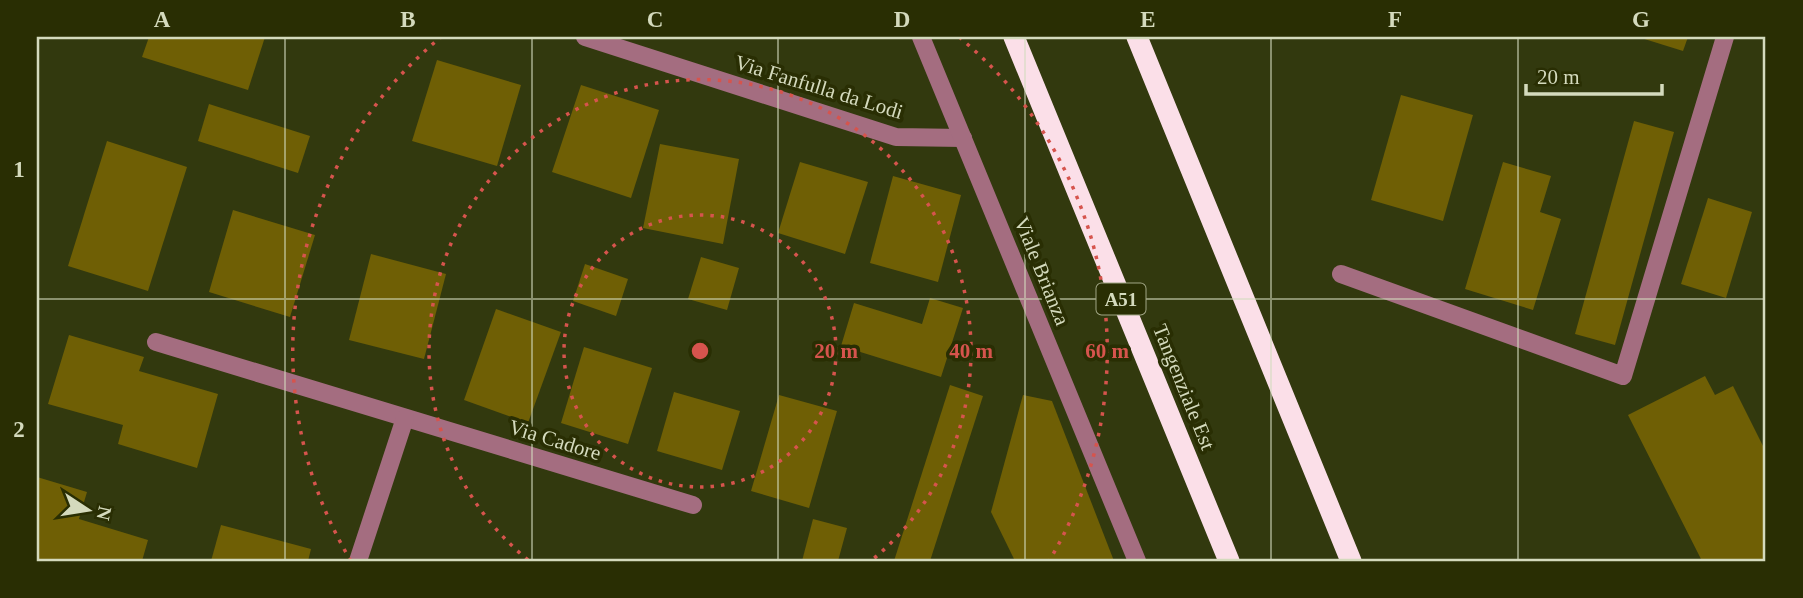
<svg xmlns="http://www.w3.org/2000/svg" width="1803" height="598" font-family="Georgia,serif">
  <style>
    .building { fill: #6f5f05 }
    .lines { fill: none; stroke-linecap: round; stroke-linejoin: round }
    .minor { stroke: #a46d80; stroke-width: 18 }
    .highway { stroke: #fbdfe8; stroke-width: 21 }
    .grid { fill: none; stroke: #d4dabd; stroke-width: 2; stroke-opacity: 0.55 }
    .ring { fill: none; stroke: #d6544d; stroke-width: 3.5; stroke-dasharray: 3.5 7 }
    .labels { text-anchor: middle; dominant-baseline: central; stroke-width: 7; stroke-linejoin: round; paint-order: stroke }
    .shield { fill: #292e03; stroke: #a1a685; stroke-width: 2 }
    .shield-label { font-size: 19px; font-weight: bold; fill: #d4dabd }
    .street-label { font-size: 21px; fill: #d4dabd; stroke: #292e03 }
    .centre { fill: #d6544d; stroke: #292e03; stroke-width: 3.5 }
    .ring-label { font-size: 21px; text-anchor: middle; font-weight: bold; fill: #d6544d; stroke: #292e03; stroke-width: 7; stroke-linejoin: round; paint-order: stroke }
    .neatline { fill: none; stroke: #d4dabd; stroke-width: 2.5 }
    .grid-label { font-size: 23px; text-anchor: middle; font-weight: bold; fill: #d4dabd }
  </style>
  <rect width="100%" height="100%" fill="#32390e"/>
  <g class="building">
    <path d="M149,37h116l-17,53 -106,-33z"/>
    <path d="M1638,37h50l-5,14z"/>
    <path d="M437,60l84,25 -24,81 -85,-25z"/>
    <path d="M581,85l78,25 -28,88 -79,-26z"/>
    <path d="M1401,95l72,20 -30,106 -72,-21z"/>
    <path d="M209,104l101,32 -12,37 -100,-32z"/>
    <path d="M1634,121l40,11 -59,213 -40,-11z"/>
    <path d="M107,141l80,26 -39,124 -80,-25z"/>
    <path d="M660,144l79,15 -16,85 -80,-16z"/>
    <path d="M800,162l68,20 -23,72 -67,-21z"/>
    <path d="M1503,162l48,14 -11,36 21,7 -28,91 -68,-21z"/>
    <path d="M893,176l68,19 -23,87 -68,-19z"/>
    <path d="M1708,198l44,14 -26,86 -45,-14z"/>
    <path d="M233,210l82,25 -25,82 -81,-25z"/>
    <path d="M371,254l75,20 -22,85 -75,-19z"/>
    <path d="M701,257l38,11 -12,42 -39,-11z"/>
    <path d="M585,264l43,15 -12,37 -43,-15z"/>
    <path d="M930,298l33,10 -22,69 -100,-31 13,-43 68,21z"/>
    <path d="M496,309l65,23 -33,91 -64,-23z"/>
    <path d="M69,335l75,22 -5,14 79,23 -21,74 -79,-24 5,-19 -75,-21z"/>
    <path d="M584,347l68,21 -24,76 -67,-21z"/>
    <path d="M1705,376l10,19 18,-9 33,66v109h-64l-74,-146z"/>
    <path d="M950,385l33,11 -53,165h-36z"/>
    <path d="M674,392l66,19 -18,59 -65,-19z"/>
    <path d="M779,395l58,16 -28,97 -58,-17z"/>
    <path d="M1023,395l29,6 62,160h-99l-24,-49z"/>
    <path d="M37,477l50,15 -8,27 69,21 -6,21h-105z"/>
    <path d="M813,519l34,9 -9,33h-36z"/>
    <path d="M221,525l90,24 -3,12h-97z"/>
  </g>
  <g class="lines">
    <g class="minor">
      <path d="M585,37l311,100 67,1"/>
      <path d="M921,37l216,524"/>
      <path d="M1341,274l282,102 102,-339"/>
      <path d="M156,342l537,163"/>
      <path d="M358,561l47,-143"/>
    </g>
    <g class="highway">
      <path d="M1014,37l215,524"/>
      <path d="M1137,37l214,524"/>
    </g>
  </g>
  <path class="grid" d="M285,37v524M532,37v524M778,37v524M1025,37v524M1271,37v524M1518,37v524M37,299h1729"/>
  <g class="ring">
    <circle cx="700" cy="351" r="136"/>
    <path d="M528 560A271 271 0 1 1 872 560"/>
    <path d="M351 561A407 407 0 0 1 441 37M959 37A407 407 0 0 1 1049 561"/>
  </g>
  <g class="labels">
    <rect class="shield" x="1096.5" y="283.5" width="49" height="31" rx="5"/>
    <g class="shield-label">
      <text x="1121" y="299">A51</text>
    </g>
    <g class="street-label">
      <text transform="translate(819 87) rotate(17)">Via Fanfulla da Lodi</text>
      <text transform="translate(1042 271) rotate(68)">Viale Brianza</text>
      <text transform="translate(1184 387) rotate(68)">Tangenziale Est</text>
      <text transform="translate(555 440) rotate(17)">Via Cadore</text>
    </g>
  </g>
  <circle cx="700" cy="351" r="10" class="centre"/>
  <g class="ring-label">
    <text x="836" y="358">20 m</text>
    <text x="971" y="358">40 m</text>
    <text x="1107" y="358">60 m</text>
  </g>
  <rect width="1803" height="598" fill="none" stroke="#292e03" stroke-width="77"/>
  <g transform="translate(88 510) rotate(102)" stroke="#292e03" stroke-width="5" paint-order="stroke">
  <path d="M0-5L12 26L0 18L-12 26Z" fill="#d4dabd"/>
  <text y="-10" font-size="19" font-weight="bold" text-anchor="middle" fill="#d4dabd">N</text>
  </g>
  <path d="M1526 84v10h136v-10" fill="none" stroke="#d4dabd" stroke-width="3.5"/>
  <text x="1537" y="84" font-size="21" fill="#d4dabd" stroke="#292e03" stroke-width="5" paint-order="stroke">20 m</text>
  <rect x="38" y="38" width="1726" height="522" class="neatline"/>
  <g class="grid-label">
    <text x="162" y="27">A</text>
    <text x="408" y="27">B</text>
    <text x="655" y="27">C</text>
    <text x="902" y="27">D</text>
    <text x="1148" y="27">E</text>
    <text x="1395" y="27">F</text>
    <text x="1641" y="27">G</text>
    <text x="19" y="177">1</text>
    <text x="19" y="437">2</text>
  </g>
</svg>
